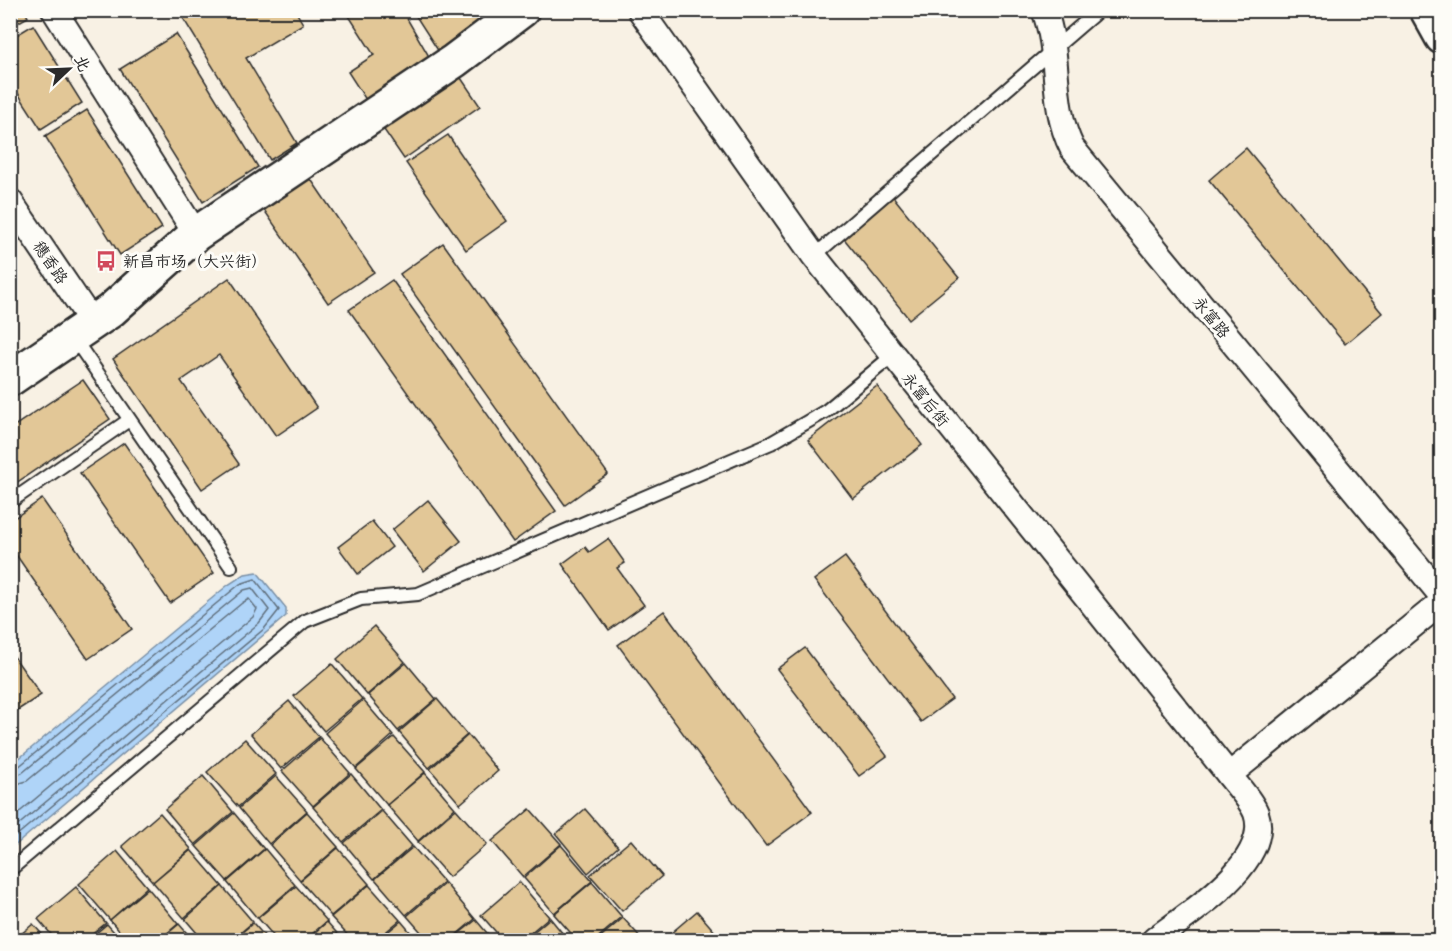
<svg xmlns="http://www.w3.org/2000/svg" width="1452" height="951" font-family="Delius,'LXGW WenKai TC',sans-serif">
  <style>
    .water { fill: #afd4f8; stroke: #7a90a6; stroke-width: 1.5 }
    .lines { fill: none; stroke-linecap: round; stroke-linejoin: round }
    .shore { stroke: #606f7d; stroke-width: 1.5 }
    .building { fill: #e2c797; stroke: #2b2b2b; stroke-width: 1.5 }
    .lane-casing { stroke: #2b2b2b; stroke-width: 16 }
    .street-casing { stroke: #2b2b2b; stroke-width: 28 }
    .secondary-casing { stroke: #2b2b2b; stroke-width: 38 }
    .lane { stroke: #fdfcf7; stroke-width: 12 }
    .street { stroke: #fdfcf7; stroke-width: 24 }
    .secondary { stroke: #fdfcf7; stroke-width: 33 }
    .labels { text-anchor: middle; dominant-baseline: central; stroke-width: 6; stroke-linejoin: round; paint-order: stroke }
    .poi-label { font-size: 16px; fill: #2b2b2b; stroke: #fdfcf7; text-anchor: start }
    .street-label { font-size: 16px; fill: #2b2b2b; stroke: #fdfcf7 }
  </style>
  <rect width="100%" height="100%" fill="#f8f1e4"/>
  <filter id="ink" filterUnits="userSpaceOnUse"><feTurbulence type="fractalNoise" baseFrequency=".0167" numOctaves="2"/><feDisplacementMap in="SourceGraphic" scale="12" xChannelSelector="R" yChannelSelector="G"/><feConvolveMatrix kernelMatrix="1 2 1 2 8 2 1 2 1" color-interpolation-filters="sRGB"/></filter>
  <g filter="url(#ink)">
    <path class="water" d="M257,572l29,36v8l-275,233v-84l217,-180 17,-11z"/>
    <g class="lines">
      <g class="shore">
        <path d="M10,769l7,-1 223,-184 15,-5 24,31 -15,19 -254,212"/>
        <path d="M10,777l12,-4 222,-183 8,-2 17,22 -10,13 -249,209"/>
        <path d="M10,786l17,-5 215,-178 7,-4 8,10 -4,8 -243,203"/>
      </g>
    </g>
    <g class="building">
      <path d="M10,10h14l4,7 -18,10z"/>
      <path d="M195,10h100l8,14 -57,34 51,85 -27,17 -87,-142z"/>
      <path d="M358,10h44l28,48 -62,45 -20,-31 26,-17 -25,-39z"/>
      <path d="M412,10h75l4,8 -52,34z"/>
      <path d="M33,25l49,78 -41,26 -31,-48v-42z"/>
      <path d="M176,34l82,133 -55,35 -83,-133z"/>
      <path d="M459,75l21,31 -76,53 -22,-32z"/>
      <path d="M87,110l75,118 -42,27 -75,-119z"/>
      <path d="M448,135l59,86 -41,29 -60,-87z"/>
      <path d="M1246,148l136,165 -37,31 -136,-164z"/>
      <path d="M308,175l66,97 -46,31 -66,-96z"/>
      <path d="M887,189l72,89 -50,41 -72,-89z"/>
      <path d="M443,243l165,231 -43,31 -165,-231z"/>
      <path d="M229,278l88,130 -41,28 -57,-81 -38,26 58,83 -37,25 -89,-130z"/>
      <path d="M392,280l164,231 -43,31 -164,-232z"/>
      <path d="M83,380l27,39 -100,68v-58z"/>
      <path d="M877,386l45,59 -69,54 -45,-59z"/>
      <path d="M124,443l90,130 -44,30 -90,-130z"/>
      <path d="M42,499l90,130 -44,30 -78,-113v-25z"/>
      <path d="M428,500l33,41 -37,30 -32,-41z"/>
      <path d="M372,521l20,26 -34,27 -20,-27z"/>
      <path d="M608,539l17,24 -8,5 27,37 -35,25 -47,-66 23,-17 4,5z"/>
      <path d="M845,557l107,142 -31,23 -107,-142z"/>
      <path d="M664,611l148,201 -46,34 -148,-201z"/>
      <path d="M374,626l31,36 -38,33 -30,-36z"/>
      <path d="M805,648l82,108 -28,20 -82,-107z"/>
      <path d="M10,651l31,44 -31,20z"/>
      <path d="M406,663l30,36 -38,32 -30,-36z"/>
      <path d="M332,664l30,35 -38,32 -30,-35z"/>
      <path d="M437,699l30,36 -38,33 -30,-36z"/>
      <path d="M363,700l30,35 -37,33 -31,-35z"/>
      <path d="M289,701l30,36 -38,32 -30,-35z"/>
      <path d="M468,735l30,36 -38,33 -30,-35z"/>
      <path d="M394,737l31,35 -38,33 -31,-36z"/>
      <path d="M320,738l30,35 -37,33 -31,-35z"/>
      <path d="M245,739l31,35 -38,33 -31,-35z"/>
      <path d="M425,773l30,35 -37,33 -31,-36z"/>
      <path d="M351,774l30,36 -38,32 -30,-35z"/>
      <path d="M203,776l30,36 -38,33 -30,-36z"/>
      <path d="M276,776l31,35 -38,33 -30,-36z"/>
      <path d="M456,809l31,35 -38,33 -31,-35z"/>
      <path d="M530,809l31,35 -38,33 -31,-36z"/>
      <path d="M585,809l33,38 -30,26 -32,-39z"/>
      <path d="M382,811l30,35 -38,33 -30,-36z"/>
      <path d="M307,812l31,35 -38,33 -30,-35z"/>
      <path d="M160,813l31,36 -38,33 -31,-36z"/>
      <path d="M234,813l30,36 -37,32 -31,-35z"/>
      <path d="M631,840l31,36 -40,35 -32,-36z"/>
      <path d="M561,845l31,36 -38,32 -30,-35z"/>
      <path d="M413,847l31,35 -38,33 -31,-36z"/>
      <path d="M338,848l31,36 -38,32 -31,-35z"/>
      <path d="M265,849l30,36 -38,33 -30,-36z"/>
      <path d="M191,850l31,36 -38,32 -31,-36z"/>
      <path d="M117,851l30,36 -37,33 -31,-36z"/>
      <path d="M519,882l30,35 -27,23h-19l-22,-25z"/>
      <path d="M592,882l30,35 -27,23h-18l-23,-26z"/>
      <path d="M445,883l30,36 -25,21h-22l-21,-24z"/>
      <path d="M369,885l31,35 -24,20h-24l-21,-23z"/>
      <path d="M222,886l31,36 -21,18h-29l-18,-21z"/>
      <path d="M296,886l31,35 -22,19h-28l-19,-22z"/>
      <path d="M76,887l30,36 -21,17h-29l-18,-21z"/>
      <path d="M148,888l30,36 -19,16h-32l-17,-20z"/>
      <path d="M697,911l25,29h-59z"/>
      <path d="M550,918l18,22h-44z"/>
      <path d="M623,918l20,22h-46z"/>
      <path d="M476,920l17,20h-42z"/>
      <path d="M401,921l16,19h-39z"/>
      <path d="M327,922l16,18h-37z"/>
      <path d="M253,923l15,17h-35z"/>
      <path d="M33,924l14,16h-33z"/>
      <path d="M107,924l14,16h-33z"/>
      <path d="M179,924l14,16h-33z"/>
    </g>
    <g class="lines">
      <g class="lane-casing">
        <g id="lane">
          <path d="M814,256l285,-246"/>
          <path d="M73,337l158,230"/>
          <path d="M10,502l119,-82"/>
          <path d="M10,870l295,-249 56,-22 57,-5 353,-151 55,-32 66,-55"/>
        </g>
      </g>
      <g class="street-casing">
        <g id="street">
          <path d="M54,10l142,224"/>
          <path d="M640,10l174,246 415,519"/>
          <path d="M1044,10c18,47 5,92 28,138l370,448"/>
          <path d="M10,201l82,121"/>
          <path d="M1154,940c34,-26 119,-78 102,-127 -5,-13 -19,-27 -27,-38l213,-173"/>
        </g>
      </g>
      <g class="secondary-casing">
        <g id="secondary">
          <path d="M1427,10l15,27"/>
          <path d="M10,379l100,-68 86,-77 258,-173 68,-51"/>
        </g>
      </g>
      <use href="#lane" class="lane"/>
      <use href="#street" class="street"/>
      <use href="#secondary" class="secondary"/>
    </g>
  </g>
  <defs>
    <g id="bus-bare" transform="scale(1.62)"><path d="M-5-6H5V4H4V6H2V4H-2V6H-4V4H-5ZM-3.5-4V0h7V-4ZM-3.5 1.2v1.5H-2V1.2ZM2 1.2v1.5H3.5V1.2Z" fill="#d1495b" stroke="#fdfcf7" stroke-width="2.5" paint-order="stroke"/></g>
  </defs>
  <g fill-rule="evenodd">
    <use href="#bus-bare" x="106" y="261"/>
  </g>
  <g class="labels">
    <g class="poi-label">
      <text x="123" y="261">新昌市场（大兴街）</text>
    </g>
    <g class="street-label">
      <text transform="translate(51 262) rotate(56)">穗香路</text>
      <text transform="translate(1212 317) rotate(51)">永富路</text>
      <text transform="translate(926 399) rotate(51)">永富后街</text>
    </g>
  </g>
  <rect width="1452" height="951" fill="none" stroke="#fdfcf7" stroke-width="36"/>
  <rect x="18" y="18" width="1416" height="915" fill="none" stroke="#2b2b2b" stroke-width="2" filter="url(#ink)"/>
  <g transform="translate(69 69) rotate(67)" stroke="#fdfcf7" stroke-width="4.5" paint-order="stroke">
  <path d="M0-4.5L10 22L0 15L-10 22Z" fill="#2b2b2b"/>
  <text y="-9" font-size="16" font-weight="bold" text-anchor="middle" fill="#2b2b2b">北</text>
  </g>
</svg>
